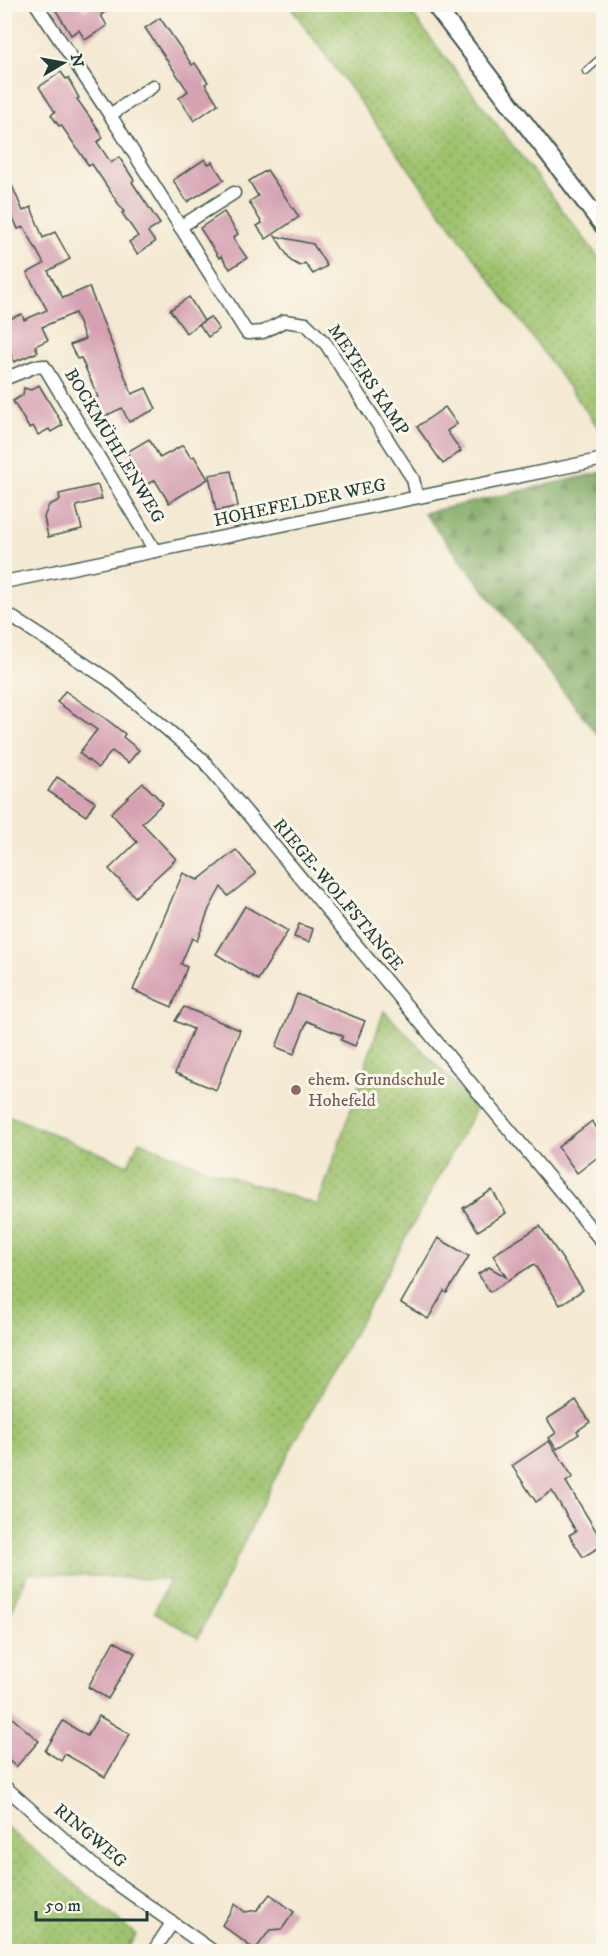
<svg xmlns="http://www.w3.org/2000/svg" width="608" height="1956" font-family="'IM FELL DW Pica',serif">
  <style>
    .grass { fill: url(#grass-dots); stroke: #5e8050; stroke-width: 1.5 }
    .forest { fill: url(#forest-firs); stroke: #4e724a; stroke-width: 1.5 }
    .building { fill: #d6a2b2 }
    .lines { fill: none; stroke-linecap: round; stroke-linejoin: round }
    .service-casing { stroke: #3f574c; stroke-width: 9 }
    .minor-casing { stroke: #3f574c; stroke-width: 15 }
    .secondary-casing { stroke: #3f574c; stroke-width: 20 }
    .path { stroke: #3f574c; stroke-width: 3; stroke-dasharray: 4.5 4.5; stroke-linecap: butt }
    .service { stroke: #fff; stroke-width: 6 }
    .minor { stroke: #fff; stroke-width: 12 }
    .secondary { stroke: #fff; stroke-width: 16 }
    .education-dot { fill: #8d6e63; stroke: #fbf7ec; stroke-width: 2 }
    .labels { text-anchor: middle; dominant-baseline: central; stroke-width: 6; stroke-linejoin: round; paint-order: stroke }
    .street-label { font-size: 18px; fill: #1f3d34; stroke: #fbf7ec }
    .education-label { font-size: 18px; fill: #785e54; stroke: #fbf7ec; text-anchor: start }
  </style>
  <defs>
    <pattern id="grass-dots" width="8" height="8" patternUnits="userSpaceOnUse" patternTransform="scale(1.5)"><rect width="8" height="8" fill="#9ec26d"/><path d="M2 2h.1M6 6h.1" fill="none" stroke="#809f5a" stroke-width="1.8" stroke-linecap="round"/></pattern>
    <pattern id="forest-firs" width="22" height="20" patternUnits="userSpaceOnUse" patternTransform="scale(1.5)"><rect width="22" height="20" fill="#7ea860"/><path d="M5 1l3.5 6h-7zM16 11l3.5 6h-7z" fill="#678a50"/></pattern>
  </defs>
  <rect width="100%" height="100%" fill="#fbf7ec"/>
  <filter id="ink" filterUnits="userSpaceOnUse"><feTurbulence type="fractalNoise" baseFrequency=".0167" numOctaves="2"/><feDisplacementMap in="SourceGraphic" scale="12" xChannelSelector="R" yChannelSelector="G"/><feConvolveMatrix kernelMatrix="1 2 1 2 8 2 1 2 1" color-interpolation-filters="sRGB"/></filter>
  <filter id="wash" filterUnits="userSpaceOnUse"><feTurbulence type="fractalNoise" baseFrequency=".008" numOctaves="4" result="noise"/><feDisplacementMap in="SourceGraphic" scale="24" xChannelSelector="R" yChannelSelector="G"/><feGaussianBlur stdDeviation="1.35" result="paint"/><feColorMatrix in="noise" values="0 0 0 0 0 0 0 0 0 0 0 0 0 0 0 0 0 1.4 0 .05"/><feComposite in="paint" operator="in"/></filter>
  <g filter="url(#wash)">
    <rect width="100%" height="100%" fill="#f4e9d2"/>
    <g class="grass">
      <path d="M289,5h116l198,258v171z"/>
      <path d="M384,1011l93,96 -205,377 -74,154 -44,-26 16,-32 -142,-7 -23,54v-513l123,51 11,-24 67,28 112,36z"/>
      <path d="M4,1825l132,110 -10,16h-121z"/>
    </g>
    <path class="forest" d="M603,472h1l-1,270 -179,-229z"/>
    <g id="blocks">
      <g class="building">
        <path d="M52,4h28l4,7 11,-7h20l-14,11 6,11 -22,14 -6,-10 -8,5z"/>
        <path d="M160,18l32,47 3,-2 13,19 -3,2 13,20 -24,17 -15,-23 9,-7 -43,-63z"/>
        <path d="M61,72l5,7 2,-1 11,20 -2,1 22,31 4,8 -6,4 14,21 8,-6 15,23 -2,2 28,42 -12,8 7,10 -18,12 -8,-12 9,-6 -16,-23 2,-1 -32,-48 -3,2 -28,-41 -2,1 -8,-11 4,-3 -16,-25z"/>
        <path d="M205,159l3,5 4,-2 12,18 -37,22 -14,-22z"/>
        <path d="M4,167l19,44 8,-4 12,31 12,-6 15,27 -22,12 15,27 26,-11 43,107 14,-6 10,21 -27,13 -7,-14 -21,10 -9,-19 6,-2 -17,-39 -4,1 -7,-14 15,-6 -10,-26 -33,14 6,13 -13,6 3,6 -24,10 -3,-7 -7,3v-37l18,-7 2,6 23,-10 -20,-37 17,-9 -20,-37 -6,2 -6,-14 -8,3z"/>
        <path d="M267,170l32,47 -33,22 -9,-13 5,-3 -13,-21 9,-6 -9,-15z"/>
        <path d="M224,212l14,22 -5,4 14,20 -17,11 -9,-13 -2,2 -19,-30z"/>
        <path d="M275,236l38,8 14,22 -14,8 -8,-11 -5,3 -9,-5z"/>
        <path d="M189,297l15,24 -18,12 -16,-23z"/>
        <path d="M210,317l9,12 -11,8 -9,-13z"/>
        <path d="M39,385l24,40 -12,7 -2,-3 -11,6 -5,-9 -4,2 -16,-27 10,-6 1,-7 7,2z"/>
        <path d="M445,407l12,17 -10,7 14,20 -18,13 -26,-37z"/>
        <path d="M149,439l11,19 23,-13 8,13 3,-2 14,23 -39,24 -14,-23 -9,5 -19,-33z"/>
        <path d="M231,471l7,35 -22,5 -7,-36z"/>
        <path d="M98,485l4,14 -26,7 6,23 -34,8 -4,-20 5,-12 11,-5 -1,-6z"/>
        <path d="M65,691l41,28 19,15 -2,3 16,13 -11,13 -16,-12 -14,17 -19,-15 18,-23 -40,-28z"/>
        <path d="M57,777l38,25 -9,14 -38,-25z"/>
        <path d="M143,783l20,20 -21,20 34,36 -41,38 -26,-28 28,-27 -26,-29z"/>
        <path d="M236,850l20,24 -28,22 -7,-9 -12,22 -12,32 -5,-3 -11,26 6,3 -15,40 -39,-17 50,-117 15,7z"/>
        <path d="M245,906l43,25 -30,49 -42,-26z"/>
        <path d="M299,924l14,5 -4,13 -15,-5z"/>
        <path d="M297,994l68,27 -10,25 -14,-6 2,-4 -36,-15 -13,33 -18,-7z"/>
        <path d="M184,1007l56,23 -24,60 -41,-17 18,-44 -18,-8z"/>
        <path d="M592,1121l11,16v16l-26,20 -19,-26z"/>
        <path d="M492,1190l14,23 -28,18 -15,-23z"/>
        <path d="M540,1226l43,64 -23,15 -26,-41 -44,28 -12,-18 11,-7 17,10 -13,-22z"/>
        <path d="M438,1238l31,18 -22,37 -3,-2 -16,28 -27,-16z"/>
        <path d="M576,1400l14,22 -13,9 2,3 -22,15 -8,-11 7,-5 -9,-14z"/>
        <path d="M549,1441l24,36 -7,5 37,60v3l-20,12 -14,-22 7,-4 -24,-40 -16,11 -24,-36z"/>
        <path d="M114,1641l21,12 -27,46 -20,-12z"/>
        <path d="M4,1711l35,30 -23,26 -12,-11z"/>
        <path d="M99,1716l31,18 -25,43 -40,-23 -4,7 -16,-10 18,-30 24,15z"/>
        <path d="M270,1894l24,18 -12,17 -12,1 -15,20 -33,-25 13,-21 10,8 12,-2z"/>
      </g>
    </g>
  </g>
  <g filter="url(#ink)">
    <use href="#blocks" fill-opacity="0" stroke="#3f574c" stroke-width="1.5"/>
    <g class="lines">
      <g class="service-casing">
        <path id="service" d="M586,71l18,-16"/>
      </g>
      <g class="minor-casing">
        <g id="minor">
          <path d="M36,4l74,111 137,218 16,-1 21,-11 22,3 20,20 87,135 4,18"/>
          <path d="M110,115l43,-29"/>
          <path d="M180,227l54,-34"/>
          <path d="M4,379l30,-12 10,-1 111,185"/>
          <path d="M4,582l600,-123"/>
          <path d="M4,612l105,68 94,80 401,484"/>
          <path d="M4,1786l98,87 112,79"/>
          <path d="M153,1952l19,-29"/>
        </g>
      </g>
      <g class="secondary-casing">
        <path id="secondary" d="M434,4l170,223"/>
      </g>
      <path class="path" d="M597,241l7,8"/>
      <use href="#service" class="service"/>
      <use href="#minor" class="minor"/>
      <use href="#secondary" class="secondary"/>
    </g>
  </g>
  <circle class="education-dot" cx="296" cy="1090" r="6"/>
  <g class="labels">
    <g class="street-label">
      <text transform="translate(368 380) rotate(56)">MEYERS KAMP</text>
      <text transform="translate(114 446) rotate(59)">BOCKMÜHLENWEG</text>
      <text transform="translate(300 503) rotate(-12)">HOHEFELDER WEG</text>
      <text transform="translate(338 895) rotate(50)">RIEGE-WOLFSTANGE</text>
      <text transform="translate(90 1836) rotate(40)">RINGWEG</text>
    </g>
    <g class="education-label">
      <text x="308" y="1080">ehem. Grundschule<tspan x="308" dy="21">Hohefeld</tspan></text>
    </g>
  </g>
  <rect width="608" height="1956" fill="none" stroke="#fbf7ec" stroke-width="24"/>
  <g transform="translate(63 63) rotate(80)" stroke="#fbf7ec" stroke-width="4.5" paint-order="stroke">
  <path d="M0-4.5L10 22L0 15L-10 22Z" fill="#1f3d34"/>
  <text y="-9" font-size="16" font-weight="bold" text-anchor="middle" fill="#1f3d34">N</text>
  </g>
  <path d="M36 1911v9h111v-9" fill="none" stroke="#1f3d34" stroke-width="3"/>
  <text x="45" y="1911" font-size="18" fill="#1f3d34" stroke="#fbf7ec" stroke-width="4.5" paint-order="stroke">50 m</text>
</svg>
